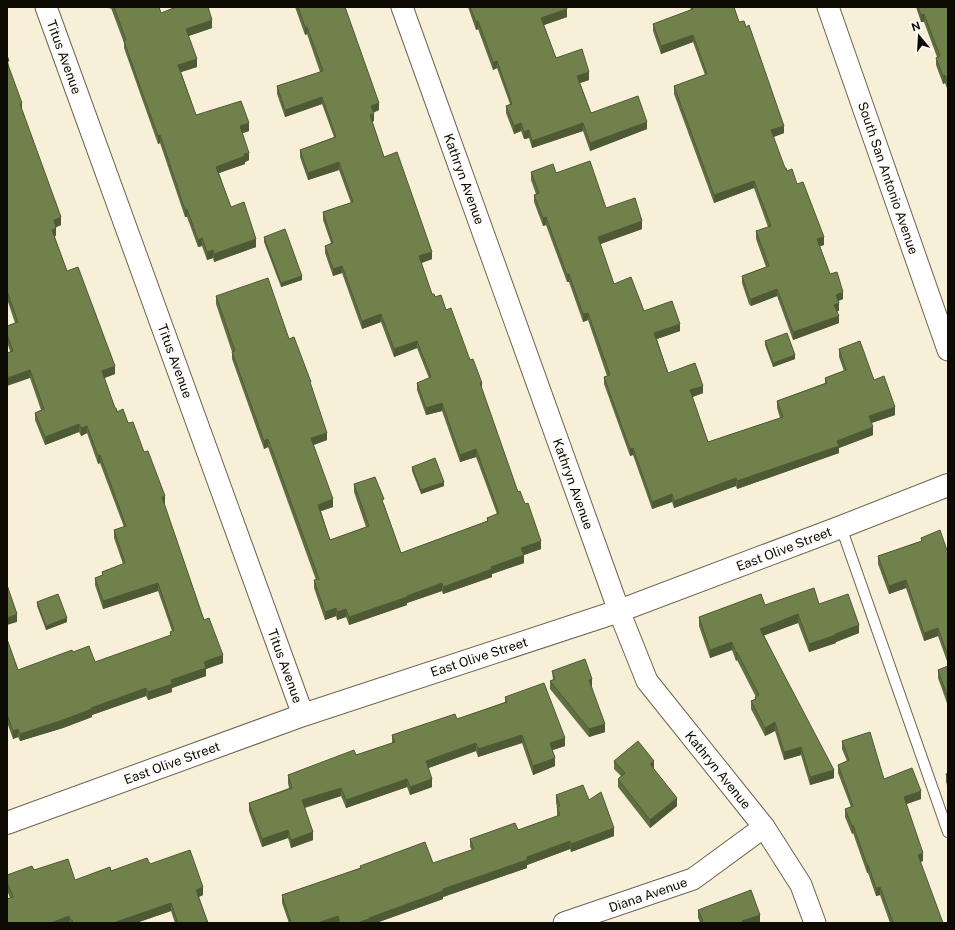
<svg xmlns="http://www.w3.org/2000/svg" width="955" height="930" font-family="'Public Sans',sans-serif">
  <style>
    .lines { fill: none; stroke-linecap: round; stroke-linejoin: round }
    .service-casing { stroke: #6c6451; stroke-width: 12 }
    .minor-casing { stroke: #6c6451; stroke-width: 23 }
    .tertiary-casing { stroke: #6c6451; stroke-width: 24 }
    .service { stroke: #fff; stroke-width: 10 }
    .minor { stroke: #fff; stroke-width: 21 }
    .tertiary { stroke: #fff; stroke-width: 22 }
    .wall { fill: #606f41 }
    .shaded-wall { fill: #4e5a35 }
    .building { fill: #70814c; stroke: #4e5a35 }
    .labels { text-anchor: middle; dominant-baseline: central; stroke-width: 3; stroke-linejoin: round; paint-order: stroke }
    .street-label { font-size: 13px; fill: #0e0b05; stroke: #fefcf8 }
  </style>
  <rect width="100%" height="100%" fill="#f8efd8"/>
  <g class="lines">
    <g class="service-casing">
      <path id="service" d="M841,527l107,305"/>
    </g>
    <g class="minor-casing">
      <g id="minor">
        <path d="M46,7l257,708"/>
        <path d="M402,7l217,604 28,70 117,146 37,58 14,38"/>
        <path d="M828,7l120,343"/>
        <path d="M564,923l129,-44 71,-52"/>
      </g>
    </g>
    <g class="tertiary-casing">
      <path id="tertiary" d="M7,823l296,-108 316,-104 222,-84 107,-42"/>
    </g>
    <use href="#service" class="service"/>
    <use href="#minor" class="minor"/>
    <use href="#tertiary" class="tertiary"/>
  </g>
  <g class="wall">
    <path d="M109,7h50l2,6 51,15 -24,8 9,31 -16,5 15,43 53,16 -7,2 7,27 -4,2v2l-26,9 12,34 25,40 -42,15 -1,-4 -6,2 -5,-14 -4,1 -11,-30h-2l-25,-74 -2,1 -34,-96v-5l-13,-35 -1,1z"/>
    <path d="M295,7h50l34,103 -6,3 1,8 -2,1 12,35 48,102 -11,4 11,31 14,16 24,50 12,30 36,102 23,57 -17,6v8l-32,11v3l-49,17 -1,-3 -35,12v2l-58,20 -3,-8 -9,3 -1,-4 -11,4 -11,-32v-8h2l-48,-133 -4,2 -32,-90v-7l-16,-48v-8l73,43 22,47 16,54 -14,5 20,62 -12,4 9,29 36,-13 -12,-35v-8l30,20 17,49 86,-32v-3l10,-4 -21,-57 -16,5 -18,-51 -16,4 -9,-25v-7l12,-5 -12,-30 -23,9 -13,-35 -19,7 -20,-56 -9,3 -8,-23v-7l6,-3 -8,-23v-8l28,-9 -12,-33 -31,10 -8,-23v-7l34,-13 -12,-33 -37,13 -8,-23v-8l43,-14 -13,-38 -2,1z"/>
    <path d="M468,7h98l1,10 -23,8 12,33 33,22 -9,3 11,30 56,16 -57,22 -7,-20 -51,17 -3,-10 -5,1 -3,-8 -7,3 -8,-21v-7l4,-2 -13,-36 -4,2 -15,-41 -2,1z"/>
    <path d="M690,7h44l5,15 45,111 -11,4 12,31 12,16 27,61 -4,1 10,28 13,25 -5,2 1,10h-2l2,12 -46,17 -16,-44 -26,10 -2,-2 -7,-21v-7l24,-9 -10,-28v-8l12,-4 -14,-39 -40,15 -40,-109v-8l31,-11 -12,-33 -32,12 -8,-23v-7l38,-14z"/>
    <path d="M916,7h32v84l-3,-8 -2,1 -7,-19v-7l1,-1 -13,-35h-3z"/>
    <path d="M7,55l2,12 13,44 39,114 -5,2v9h-2l13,35 48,103 -11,4 11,30 13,15 16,29 21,52h-1l40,116 19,43 -17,6v7l-34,12v4l-24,8 -2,-4 -54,19v2l-29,11 -43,13 -2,-4 -5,2 -5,-14 -1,-86 11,31 55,-18 22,10 75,-26v-4l2,-1 -14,-40 -55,18 -8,-24v-7l7,-3v-3l21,-8 -9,-26v-8l10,-3 -24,-64 -2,1 -11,-31 -6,3 -2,-4 -34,13 -10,-25v-7l6,-3 -11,-32 -20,-27 -3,-9v-16l8,-3 -8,-24z"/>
    <path d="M531,172l25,1 50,35 36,21 -42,15 14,40 30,27 36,20 -23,8 11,34 35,20 -11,4 16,45 72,-24 -3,-10v-7l48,-18v-5l19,-7 -5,-14v-8l35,31 21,35 -24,8 2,12 -34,13v5l-102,36 -1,-3 -62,22 -2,-6 -20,7 -19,-54 -3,1 -26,-72v-7l3,-1 -19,-56 -5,2 -14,-40h-2l-21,-57 -3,1 -9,-24v-7l2,-1 -5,-14z"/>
    <path d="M264,237l38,43 -21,7 -17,-45z"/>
    <path d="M765,341l30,18 -22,8 -8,-22z"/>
    <path d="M412,467l32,19 -23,8 -9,-23z"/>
    <path d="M921,538l27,15v111l-10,-28 -14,5 -18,-53 -17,6 -11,-30v-8l43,-15z"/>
    <path d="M37,602l30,20 -21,8 -9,-24z"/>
    <path d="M819,604l40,29 -23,9v1l-27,9 -11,-29 -34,12 70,143 -24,7 -9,-30 -17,5 -9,-29 -10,5 -14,-27v-8l4,-2 1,-2 -19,-37 -1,1 -4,-11 -22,8 -11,-32v-9l66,-12z"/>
    <path d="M948,666v40l-10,-28v-8z"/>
    <path d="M552,671l40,16h-1l14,45 -16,5 -39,-48v-8l3,-1z"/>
    <path d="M505,697l60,49 -13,4 3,16 -22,9 -11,-32 -44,14 -2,-6 -48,17 4,19 -22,8 -3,-8 -61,21 -5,-12 -36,12 8,32 -22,8 -3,-10 -26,9 -13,-36v-8l40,-15 -1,-5v-8l68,-20 36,-12v-8l65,-16 48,-17z"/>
    <path d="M842,741l42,38 37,20 -15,5 17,57 -3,1 23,61h-53l-10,-28 -4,1 -8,-23h-1l-14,-40 -1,1 -7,-17v-8l6,-2 -13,-34v-8l9,-4 -5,-12z"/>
    <path d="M614,761l40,8 23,37 -27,22 -32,-41v-8l3,-3 -7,-7z"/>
    <path d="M948,773v15l-2,-6v-8z"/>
    <path d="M556,795l33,5 25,36 -43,16 -1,-3 -43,16v3l-84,29v2l-67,24h-87l-7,-20v-8l78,-27v-2l73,-3 39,-13 -2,-3v-8l48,-9 39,-14v-9l-1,-4z"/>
    <path d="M150,864l53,31 -4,2 9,26h-33l-4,-12 -35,12h-129l3,-25 -3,-8v-15l27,-5 41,10 36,-9z"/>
    <path d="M698,910l62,13h-62l2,-1 -2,-4z"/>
  </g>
  <g class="shaded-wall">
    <path d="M567,9v8l-26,9v-8z"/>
    <path d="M924,14v8h-3v-7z"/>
    <path d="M212,20v8l-26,9v-8z"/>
    <path d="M478,21v8l-2,1v-8z"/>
    <path d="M305,27h2v7l-2,1z"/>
    <path d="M693,35v7l-32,12v-8z"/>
    <path d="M197,59v8l-19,6v-8z"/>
    <path d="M497,61v7l-4,2v-8z"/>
    <path d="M589,72v8l-12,4v-8z"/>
    <path d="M945,75v8l-2,1v-8z"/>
    <path d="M322,97v7l-37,13v-7z"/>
    <path d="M22,103v8l-2,-7z"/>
    <path d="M379,103v7l-8,3v-7z"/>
    <path d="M374,114v7l-4,1v-7z"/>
    <path d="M647,122v7l-57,22v-8z"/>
    <path d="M249,123v8l-9,3v-8z"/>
    <path d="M521,123v8l-7,3v-8z"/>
    <path d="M583,123v8l-51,17v-7z"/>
    <path d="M784,126v7l-13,5v-8z"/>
    <path d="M529,130v8l-5,1v-7z"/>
    <path d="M160,135v8l-2,1v-8z"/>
    <path d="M249,153v7l-4,2v2l-29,10v-7z"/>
    <path d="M339,162v8l-31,10v-7z"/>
    <path d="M754,181v7l-40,15v-8z"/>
    <path d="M187,209v8h-2v-7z"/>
    <path d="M61,217v8l-7,3v-8z"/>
    <path d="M546,217v8l-3,1v-8z"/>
    <path d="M642,221v8l-44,16v-8z"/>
    <path d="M56,228v8l-4,1v-7z"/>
    <path d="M824,237v8l-7,2v-8z"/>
    <path d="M202,238v8l-4,1v-7z"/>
    <path d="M256,239v8l-42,15v-8z"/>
    <path d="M213,250v8l-6,2v-8z"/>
    <path d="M432,252v7l-13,5v-8z"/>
    <path d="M342,266v7l-9,3v-7z"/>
    <path d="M569,274v8h-2v-7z"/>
    <path d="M302,276v4l-21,7v-4z"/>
    <path d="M777,289v7l-26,10v-7z"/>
    <path d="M843,292v7l-7,3v-7z"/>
    <path d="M839,303v8l-5,1v-7z"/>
    <path d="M588,313v7l-5,2v-8z"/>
    <path d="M381,314v8l-19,7v-8z"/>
    <path d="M839,316v7l-46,17v-8z"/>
    <path d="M680,324v7l-26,9v-7z"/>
    <path d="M417,341v7l-23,9v-8z"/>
    <path d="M795,355v4l-22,8v-4z"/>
    <path d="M115,366v8l-13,5v-8z"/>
    <path d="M30,370v8l-23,8v-8z"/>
    <path d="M480,383h2v7z"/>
    <path d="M703,386v7l-13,5v-8z"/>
    <path d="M442,403v8l-16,4v-7z"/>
    <path d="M895,407v8l-26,9v-8z"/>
    <path d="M79,424v8l-34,13v-8z"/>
    <path d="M87,426v7l-6,3v-8z"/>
    <path d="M873,427v8l-34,13v5l-102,36v-8l100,-40z"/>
    <path d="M327,433v7l-16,6v-8z"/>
    <path d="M268,439v8l-4,2v-8z"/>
    <path d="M633,448v7l-3,1v-7z"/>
    <path d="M476,449v8l-16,5v-7z"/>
    <path d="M100,455v8l-2,1v-8z"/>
    <path d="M736,478v8l-62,22v-7z"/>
    <path d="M444,482v4l-23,8v-4z"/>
    <path d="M672,494v8l-20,7v-7z"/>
    <path d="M165,496v8l-3,1v-8z"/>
    <path d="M333,499v8l-15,5v-7z"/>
    <path d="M541,541v8l-20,7v-8z"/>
    <path d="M524,555v8l-32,11v3l-49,17v-7l48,-20z"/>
    <path d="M906,580v8l-17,6v-8z"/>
    <path d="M158,583v8l-55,18v-8z"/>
    <path d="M442,583v8l-35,12v2l-58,20v-8z"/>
    <path d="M336,608v8l-11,4v-8z"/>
    <path d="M346,609v8l-9,3v-8z"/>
    <path d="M17,614v8l-10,3v-7z"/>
    <path d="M798,614v9l-38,14v-8z"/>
    <path d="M67,618v4l-21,8v-4z"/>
    <path d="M859,625v8l-23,9v1l-27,9v-8l26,-10z"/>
    <path d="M938,628v8l-14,5v-8z"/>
    <path d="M732,642v8l-22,8v-8z"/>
    <path d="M737,652v8l-1,1v-8z"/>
    <path d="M223,655v8l-17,6v7l-34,12v4l-24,8v-8l56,-30z"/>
    <path d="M592,679v8l-3,1v-8z"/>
    <path d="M146,688v8l-54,19v2l-29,11 -43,13v-7l71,-26z"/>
    <rect x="7" y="717" width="1" height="8"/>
    <path d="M775,722v9l-10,5v-8z"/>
    <path d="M605,724v8l-16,5v-8z"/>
    <path d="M18,729v8l-5,2v-8z"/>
    <path d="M522,735v8l-44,14v-8z"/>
    <path d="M565,738v8l-15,5v-8z"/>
    <path d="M476,743v8l-50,18v-8z"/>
    <path d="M801,747v8l-17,5v-8z"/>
    <path d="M555,758v8l-22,9v-9z"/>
    <path d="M654,761v8l-4,-5z"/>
    <path d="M834,770v8l-24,7v-8z"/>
    <path d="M407,779v8l-61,21v-8z"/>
    <path d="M432,779v8l-22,8v-8z"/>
    <path d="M341,788v8l-39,12v-8z"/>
    <path d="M921,791v8l-17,6v-8z"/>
    <path d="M677,798v8l-27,22v-8z"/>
    <path d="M853,825v8l-1,1v-8z"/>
    <path d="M614,828v8l-43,16v-8z"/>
    <path d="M288,830v8l-26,9v-8z"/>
    <path d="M313,832v8l-22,8v-8z"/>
    <path d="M570,841v8l-43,16v3l-84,29v2l-67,24h-19l12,-5 74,-29 84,-32z"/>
    <path d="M923,853v8l-5,2v-8z"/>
    <rect x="867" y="865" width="1" height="8"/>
    <path d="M203,887v8l-7,3v-8z"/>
    <path d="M880,887v8l-4,1v-8z"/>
    <path d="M171,903v8l-35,12h-23z"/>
    <path d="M760,915v8h-18v-2z"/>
    <path d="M69,916v7h-18z"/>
    <path d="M338,916v7h-20z"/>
  </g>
  <g class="building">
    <path d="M114,7h45l2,6 15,-6h32l4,13 -26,9 11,30 -19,6 18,50 45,-14 8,22 -9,3 9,27 -5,1 1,2 -29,11 15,40 13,-5 12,37 -42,15 -1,-4 -6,2 -5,-14 -4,2 -11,-31 -2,1 -25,-75 -2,1 -20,-55 -14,-40 2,-1z"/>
    <path d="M298,7h47l34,96 -8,3 3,8 -4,1 14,42 13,-5 35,100 -13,4 13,38h2l1,3 6,-2 5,15 5,-2 19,52 3,-1 9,24h-2l38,109 2,-1 5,13 3,-1 13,38 -20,7 3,7 -33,12 1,2 -49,18 -1,-4 -35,13v1l-58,20 -3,-8 -9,3 -1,-4 -11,4 -11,-32 5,-1 -51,-140 -4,2 -32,-89 3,-1 -19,-55 52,-18 21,61 5,-2 17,45h-1l17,51 -16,5 22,61 -15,6 12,35 39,-14 -15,-42 21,-7 9,22 -2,1 19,53 87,-32 -1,-3 12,-5 -23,-64 -16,6 -18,-52 -16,5 -9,-25 14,-6 -14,-36 -23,8 -13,-35 -19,7 -20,-55 -9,3 -8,-23 8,-3 -10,-31 30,-10 -14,-40 -31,11 -8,-23 36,-13 -14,-40 -37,13 -8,-24 46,-15 -16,-44h-2z"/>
    <path d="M470,7h96l1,2 -26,9 15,40 26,-9 7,23 -12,4 14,37 47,-17 9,26 -57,21 -7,-20 -51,18 -3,-11 -5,2 -3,-9 -7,3 -8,-20 6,-2 -15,-43 -4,1 -15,-41 -2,1z"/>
    <path d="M693,7h41l5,15 5,-1 2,6 3,-2 35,101 -13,4 14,38h1l1,3 5,-2 5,15 6,-2 21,55 -7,2 13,35 7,-2 6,20 -7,3 3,8 -5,2 5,11 -46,16 -16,-43 -26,10 -2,-2 -7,-21 27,-10 -13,-35 15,-5 -17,-45 -40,14 -40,-109 33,-12 -14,-39 -32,11 -8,-22 40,-15z"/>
    <path d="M918,7h30v76l-3,-8 -2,1 -7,-18 4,-2 -16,-42 -3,1z"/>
    <path d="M7,55l2,6 -2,1 15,41 -2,1 41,113 -7,3 2,8 -4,2 15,41 11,-4 37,99 -13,5 13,37h1l1,4 6,-3 5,14 5,-1 11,30 4,-1 17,45 -3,1 42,123 5,-2 14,37 -19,7 2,6 -35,12 1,4 -24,8 -2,-4 -55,20 1,1 -29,11 -43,14 -2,-5 -5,2 -5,-14h-1v-78l11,31 54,-20 1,2 16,-6 6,16 76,-27 -1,-3 4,-2 -16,-47 -55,18 -8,-23 8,-3 -1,-3 23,-9 -11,-33 12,-4 -26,-71 -2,1 -11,-30 -6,2 -2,-4 -34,13 -10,-24 9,-4 -14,-39 -23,8v-25l6,-2 -6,-17v-8l11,-4 -11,-31z"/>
    <path d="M590,161l16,47 29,-10 7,23 -44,16 16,47 17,-7 13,34 28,-10 8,23 -26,9 14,40 27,-10 8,23 -13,4 18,52 75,-25 -6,-16 50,-18 -2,-5 21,-8 -7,-21 21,-8 14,39 10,-4 11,31 -26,9 4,11 -36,14 2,5 -102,35 -1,-3 -62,23 -2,-7 -20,8 -19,-54 -3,1 -26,-72 6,-2 -22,-62 -5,1 -14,-40 -2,1 -21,-58 -3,1 -9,-23 5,-2 -8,-21 22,-8 3,9z"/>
    <path d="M285,229l17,47 -21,7 -17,-46z"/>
    <path d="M787,333l8,22 -22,8 -8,-22z"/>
    <path d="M435,458l9,24 -23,8 -9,-23z"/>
    <path d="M940,530l8,23v103l-10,-28 -14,5 -18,-53 -17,6 -11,-30 44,-15 -1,-3z"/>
    <path d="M7,585l10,29 -10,4z"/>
    <path d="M814,588l5,16 29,-10 11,31 -24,9 1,1 -27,9 -11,-30 -38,15 74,141 -24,7 -9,-30 -17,5 -9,-30 -10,6 -14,-27 5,-2 -1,-2 4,-2 -22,-43 -1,1 -4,-11 -22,8 -11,-33 62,-23 4,11z"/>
    <path d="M58,594l9,24 -21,8 -9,-24z"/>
    <path d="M585,659l7,20 -3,1 16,44 -16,5 -39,-48 5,-2 -3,-8z"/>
    <path d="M948,666v32l-10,-28z"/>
    <path d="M544,683l21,55 -15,5 5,15 -22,8 -11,-31 -44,14 -2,-6 -50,18 6,18 -22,8 -3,-8 -61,21 -5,-12 -39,12 11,32 -22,8 -3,-10 -26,9 -13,-36 43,-15 -4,-13 66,-25 2,5 39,-13 -3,-7 63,-21 2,5 50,-17 -2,-5z"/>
    <path d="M870,732l14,47 28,-11 9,23 -17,6 19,56 -5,2 25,68h-50l-13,-36 -4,1 -8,-23h-1l-14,-40 -1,1 -7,-17 8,-3 -15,-41 11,-5 -7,-19z"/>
    <path d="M638,741l16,20 -4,3 27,34 -27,22 -32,-41 7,-6 -11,-12z"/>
    <path d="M948,773v7l-2,-6z"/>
    <path d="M583,785l6,15 12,-8 13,36 -43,16 -1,-3 -43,16v3l-84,29v2l-74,27v1l-12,4h-17l-2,-7 -20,7h-27l-9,-28 79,-27 -1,-2 65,-24 8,21 41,-14 -4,-10 45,-16 3,7 42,-15 -3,-8 3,-1 -4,-11z"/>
    <path d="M190,850l13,37 -7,3 12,33h-30l-7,-20 -58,20h-40l-1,-3h-2l-1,-4 -18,7h-44v-24l6,-2 -6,-15v-7l25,-9 2,4 34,-11 7,21 35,-13 1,4 36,-13 3,6z"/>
    <path d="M751,890l9,25 -18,6 1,2h-45l5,-2 -5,-11z"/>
  </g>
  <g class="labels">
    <g class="street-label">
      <text transform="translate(64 57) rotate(70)">Titus Avenue</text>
      <text transform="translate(888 178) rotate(71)">South San Antonio Avenue</text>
      <text transform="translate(464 179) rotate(70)">Kathryn Avenue</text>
      <text transform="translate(175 361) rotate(70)">Titus Avenue</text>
      <text transform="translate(573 484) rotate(70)">Kathryn Avenue</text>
      <text transform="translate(784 549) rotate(-21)">East Olive Street</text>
      <text transform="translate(479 657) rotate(-18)">East Olive Street</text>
      <text transform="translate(285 666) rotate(70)">Titus Avenue</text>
      <text transform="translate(172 763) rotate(-20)">East Olive Street</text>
      <text transform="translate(718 770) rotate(51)">Kathryn Avenue</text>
      <text transform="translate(648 895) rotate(-19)">Diana Avenue</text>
    </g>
  </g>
  <rect width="955" height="930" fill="none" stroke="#0e0b05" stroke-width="16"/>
  <g transform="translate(919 36) rotate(342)" stroke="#fefcf8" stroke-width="3" paint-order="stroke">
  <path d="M0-3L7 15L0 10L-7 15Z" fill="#0e0b05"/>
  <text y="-6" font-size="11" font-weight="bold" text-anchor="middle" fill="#0e0b05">N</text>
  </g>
</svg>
